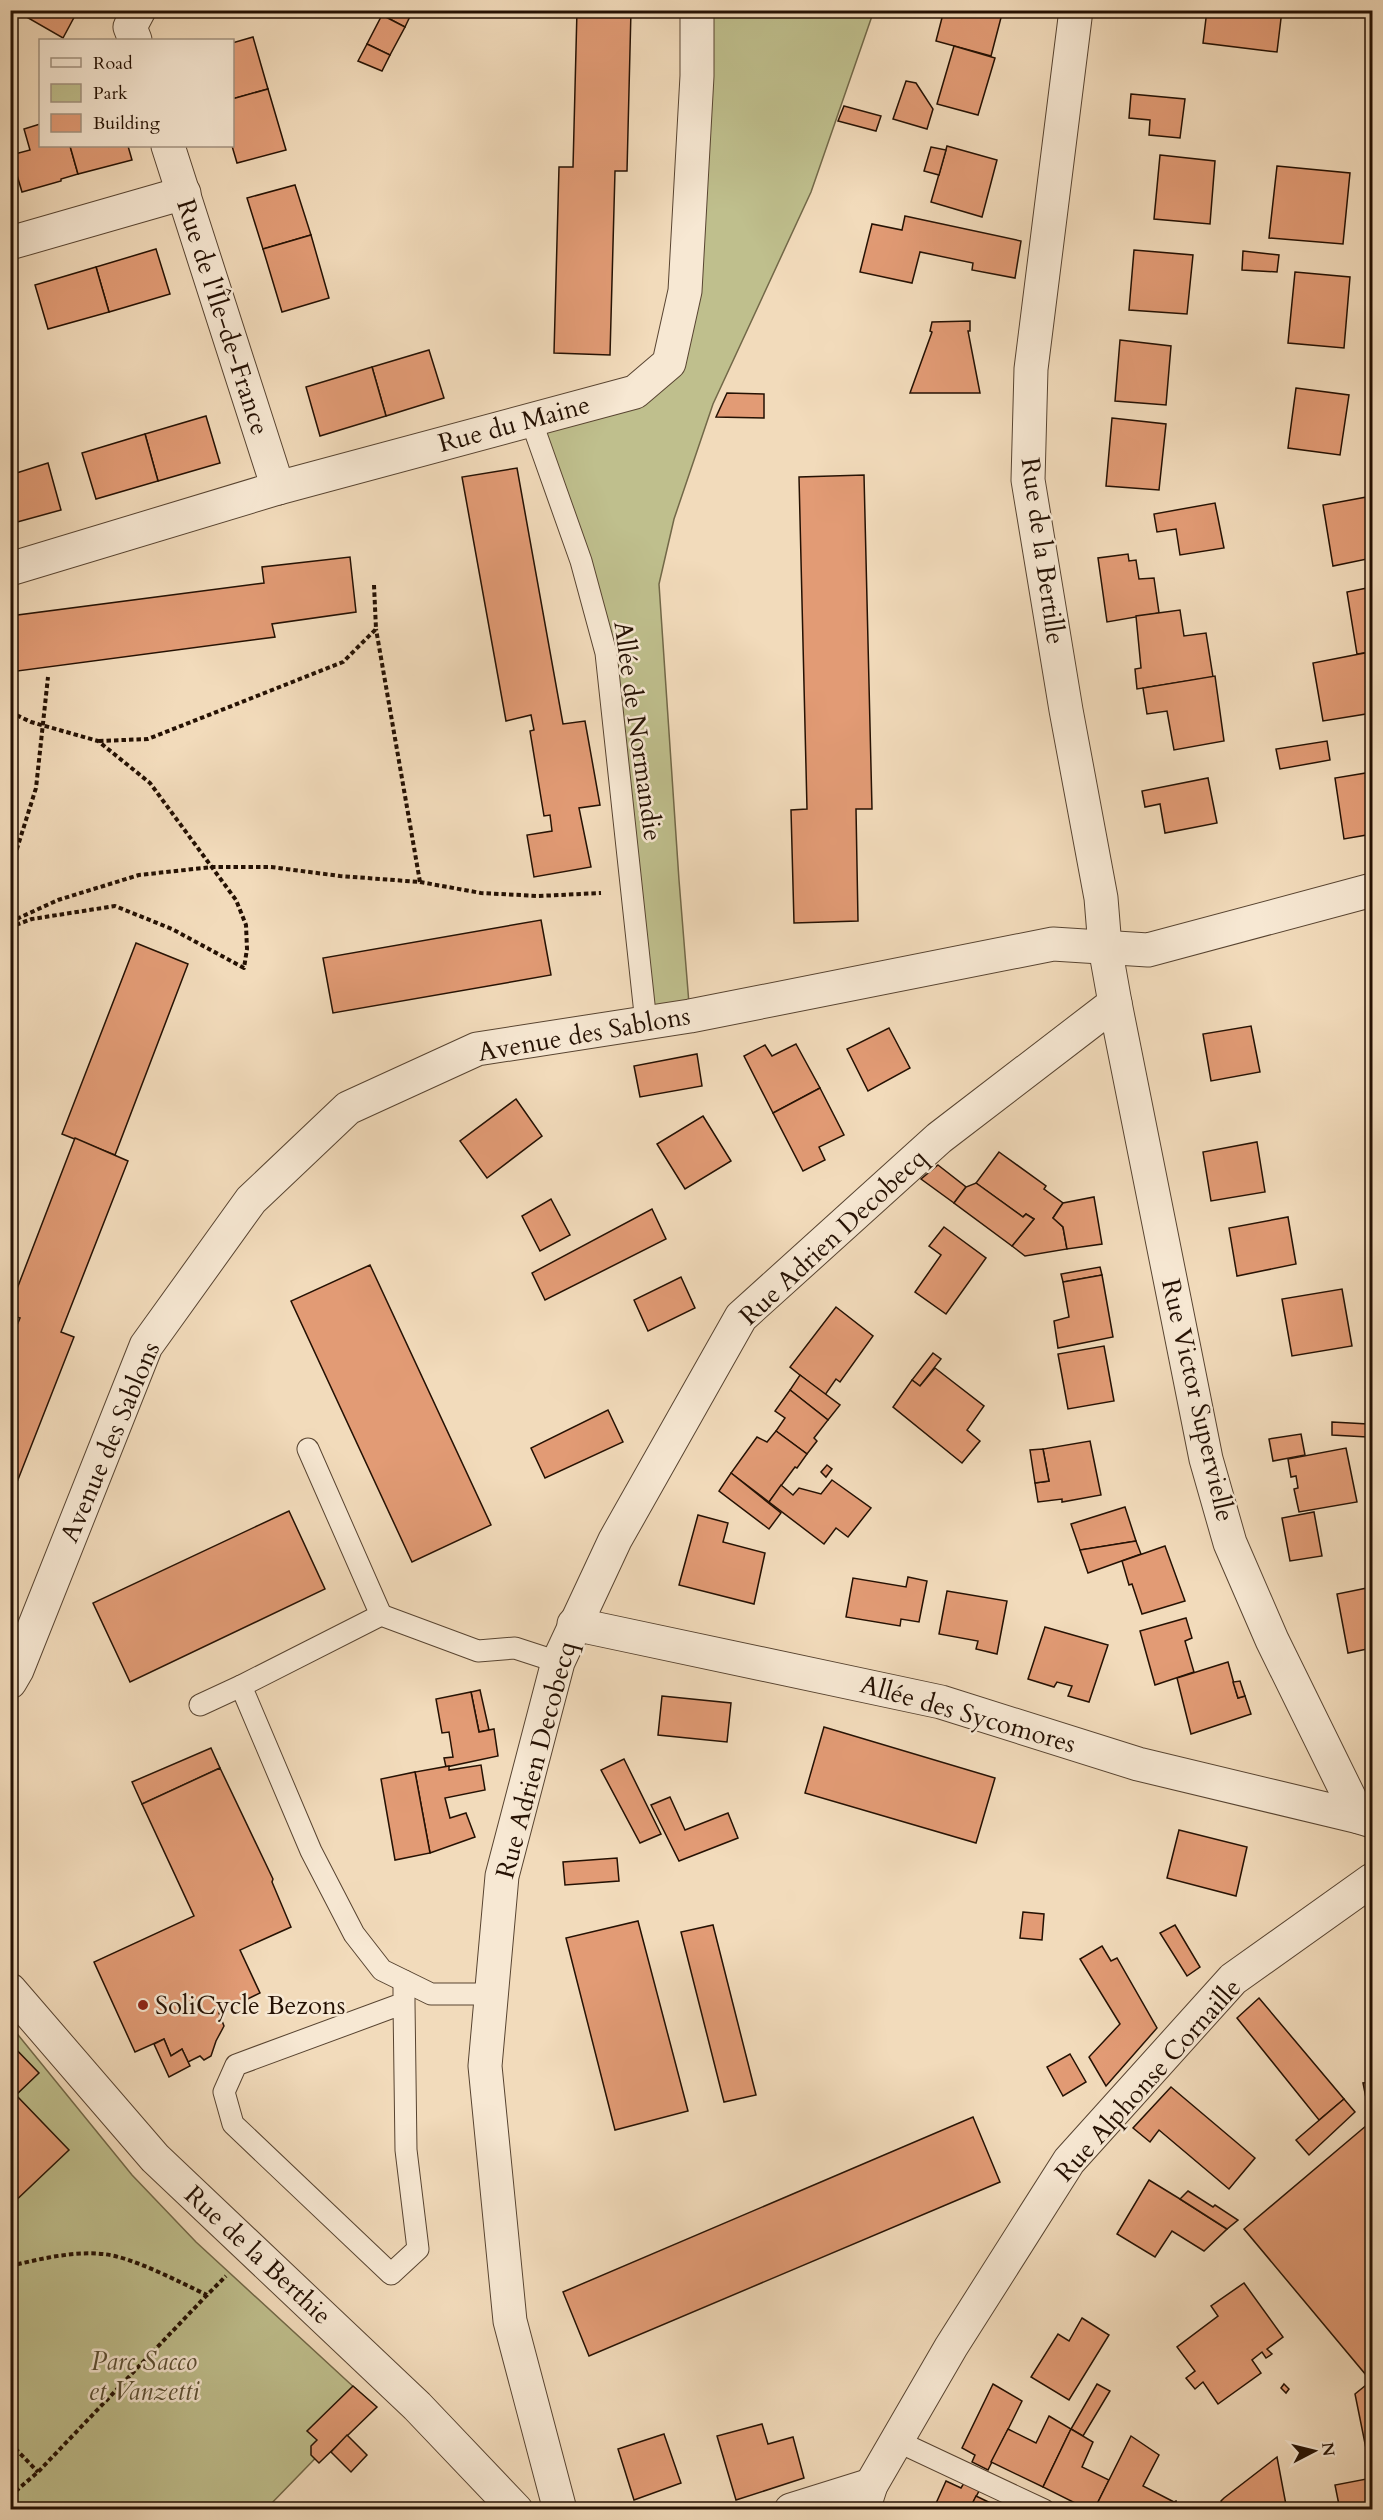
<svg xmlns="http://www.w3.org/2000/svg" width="1383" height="2520" font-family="Cardo,serif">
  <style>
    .green { fill: #bfbf8d; stroke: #726848; stroke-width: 1.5 }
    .building { fill: #e29b75; stroke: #251103; stroke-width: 1.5 }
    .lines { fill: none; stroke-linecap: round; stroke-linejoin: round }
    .service-casing { stroke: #584431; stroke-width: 23 }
    .minor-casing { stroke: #584431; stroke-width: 35 }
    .path { stroke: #251103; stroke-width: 4; stroke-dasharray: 4.5 3; stroke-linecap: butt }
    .service { stroke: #f7e8d3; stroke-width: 21 }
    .minor { stroke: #f7e8d3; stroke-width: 33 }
    .poi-dot { fill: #8f2418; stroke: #f7e8d3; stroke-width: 2 }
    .labels { text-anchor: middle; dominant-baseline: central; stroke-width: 5; stroke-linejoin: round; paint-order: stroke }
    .street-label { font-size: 26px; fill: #251103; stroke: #f7e8d3 }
    .poi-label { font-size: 26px; fill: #251103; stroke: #f7e8d3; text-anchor: start }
    .park-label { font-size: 26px; font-style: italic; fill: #5b4e33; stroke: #f7e8d3 }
  </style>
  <rect width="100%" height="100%" fill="#f2dbbb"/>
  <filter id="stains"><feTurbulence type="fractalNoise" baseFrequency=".00333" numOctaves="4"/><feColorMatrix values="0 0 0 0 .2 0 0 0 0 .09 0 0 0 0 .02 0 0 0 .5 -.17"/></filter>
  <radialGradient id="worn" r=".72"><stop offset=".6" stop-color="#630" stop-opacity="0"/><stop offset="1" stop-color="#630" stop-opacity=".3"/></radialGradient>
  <g class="green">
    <path d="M853,10l19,6 -61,176 -98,212 -39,115 -15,65 20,296 11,136 -44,7 -40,-370 -75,-233 138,-57 28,-352z"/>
    <path d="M10,2025l122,150 64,67 174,160 -104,107h-255z"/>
  </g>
  <g class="building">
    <path d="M26,10h52l-15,28 -40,-23z"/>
    <path d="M384,10h29l-8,17 -23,-12z"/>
    <path d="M577,10h54l-4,161h-12l-5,184 -56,-2 5,-186h14z"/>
    <path d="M944,10h59l-12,46 -55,-15z"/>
    <path d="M1207,10h75l-5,42 -74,-9z"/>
    <path d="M382,15l23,12 -15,28 -23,-11z"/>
    <path d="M253,37l15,52 -36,10v-56z"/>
    <path d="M367,44l23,11 -8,16 -24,-10z"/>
    <path d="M954,46l41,12 -17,57 -41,-11z"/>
    <path d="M906,81l10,2 17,26 -6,20 -34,-10z"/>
    <path d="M268,89l18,61 -49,13 -5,-17v-47z"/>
    <path d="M1131,94l54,5 -5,39 -31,-3 1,-15 -21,-2z"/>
    <path d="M844,106l37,10 -5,15 -38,-10z"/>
    <path d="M40,124v22h30l8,28 -17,5v2l-39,11 -11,-37 19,-5 -6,-21z"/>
    <path d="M70,146h58l4,14 -54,14z"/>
    <path d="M947,146l50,14 -15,57 -51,-15z"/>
    <path d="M931,147l15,3 -7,25 -15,-4z"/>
    <path d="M1160,155l55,6 -5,63 -56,-5z"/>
    <path d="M1277,166l73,7 -7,71 -74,-6z"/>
    <path d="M295,185l16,50 -48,14 -16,-51z"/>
    <path d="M905,216l116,25 -6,37 -43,-8 1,-7 -53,-11 -8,31 -52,-11 12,-48 30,6z"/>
    <path d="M311,235l18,63 -47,14 -19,-63z"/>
    <path d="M156,249l14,45 -61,18 -13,-45z"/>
    <path d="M1134,250l59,5 -6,59 -58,-4z"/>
    <path d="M1243,251l36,4 -2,17 -35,-2z"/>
    <path d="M96,267l13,45 -61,17 -13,-44z"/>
    <path d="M1295,272l55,5 -6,71 -56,-5z"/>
    <path d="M970,321v10h-2l12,62h-70l22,-61 -2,-1 2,-9z"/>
    <path d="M1120,340l51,6 -5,59 -51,-4z"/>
    <path d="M429,350l15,48 -58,18 -14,-49z"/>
    <path d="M372,367l14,49 -66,20 -14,-49z"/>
    <path d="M1296,388l53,7 -9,60 -52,-7z"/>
    <path d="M727,393l37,1v24l-48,-1z"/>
    <path d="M206,416l14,47 -62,18 -13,-47z"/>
    <path d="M1112,418l54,6 -7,66 -53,-4z"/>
    <path d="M145,434l13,47 -62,18 -14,-46z"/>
    <path d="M48,463l13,47 -51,14v-49z"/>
    <path d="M517,468l46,256 22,-3 15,84 -21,3 12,59 -57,10 -7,-42 25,-4 -2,-16 -6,1 -14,-85 4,-1 -3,-15 -25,6 -44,-244z"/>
    <path d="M864,475l8,334h-16l2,112 -64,2 -3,-113 16,-1 -8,-332z"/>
    <path d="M1372,496v62l-39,8 -10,-61z"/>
    <path d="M1215,503l9,45 -44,7 -4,-26 -19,3 -3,-18z"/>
    <path d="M1128,554l1,7 7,-1 3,19 15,-1 5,35 -52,9 -9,-64z"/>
    <path d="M350,557l6,55 -84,12 3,13 -265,35v-56l254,-33 -2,-16z"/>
    <path d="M1372,587v65l-15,2 -10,-62z"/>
    <path d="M1180,610l4,26 22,-3 7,44 -76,12 -2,-20 6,-1 -5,-52z"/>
    <path d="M1370,652l2,16v45l-49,8 -10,-58z"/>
    <path d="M1215,676l9,65 -50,9 -7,-39 -20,3 -4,-26z"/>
    <path d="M1327,741l3,19 -50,9 -4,-20z"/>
    <path d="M1372,772v62l-28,5 -9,-61z"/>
    <path d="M1208,778l9,45 -52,10 -5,-29 -15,3 -3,-16z"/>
    <path d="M541,920l10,55 -218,38 -10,-55z"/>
    <path d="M136,943l52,21 -73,191 -53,-21z"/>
    <path d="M1251,1026l9,46 -49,9 -8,-47z"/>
    <path d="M889,1028l21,40 -42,23 -21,-42z"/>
    <path d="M796,1044l24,44 -47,25 -29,-57 21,-11 7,11z"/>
    <path d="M697,1054l5,32 -62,11 -6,-31z"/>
    <path d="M820,1088l24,47 -25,12 6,13 -22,11 -30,-58z"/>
    <path d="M516,1099l26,37 -55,42 -27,-37z"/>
    <path d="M703,1116l28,45 -46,28 -28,-45z"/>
    <path d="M75,1138l53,23 -67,171 13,5 -64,163v-158l10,-24 -10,-3v-8z"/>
    <path d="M1257,1142l8,50 -54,9 -8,-49z"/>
    <path d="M999,1152l47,34 -2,3 19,14 -10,15 10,9 4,22 -42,7 -13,-10 22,-27 -8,-5 -3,3 -47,-34z"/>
    <path d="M938,1165l28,22 -12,16 -33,-24z"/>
    <path d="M976,1183l47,34 3,-3 8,5 -22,27 -58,-43 12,-16z"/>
    <path d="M1094,1197l8,47 -35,5 -4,-22 -10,-9 10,-15z"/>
    <path d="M551,1199l19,36 -30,16 -18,-35z"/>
    <path d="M652,1209l14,30 -121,61 -13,-27z"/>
    <path d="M1288,1217l8,47 -59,12 -8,-48z"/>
    <path d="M944,1227l42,31 -40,56 -31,-22 26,-37 -12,-9z"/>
    <path d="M370,1265l121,260 -79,37 -121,-261z"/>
    <path d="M1100,1267l2,8 -39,7 -2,-8z"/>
    <path d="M1102,1275l11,62 -55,11 -4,-27 15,-4 -6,-35z"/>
    <path d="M681,1277l14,31 -47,23 -14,-31z"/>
    <path d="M1342,1289l10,57 -60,10 -10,-57z"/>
    <path d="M836,1307l37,29 -33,46 -4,-3 -11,16 -35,-28z"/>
    <path d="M1104,1346l10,55 -46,8 -10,-55z"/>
    <path d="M933,1353l8,6 -21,27 -8,-6z"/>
    <path d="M935,1368l49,38 -17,24 13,11 -18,22 -69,-56 19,-27 8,6z"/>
    <path d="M800,1375l40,30 -12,15 -38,-30z"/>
    <path d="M790,1390l38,30 -14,18 3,3 -10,13 -31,-23 9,-13 -10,-7z"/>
    <path d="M1372,1404v29l-5,-28z"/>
    <path d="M608,1410l15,32 -78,36 -14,-30z"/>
    <path d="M1332,1422l36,2 -1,13 -35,-2z"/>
    <path d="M776,1431l31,23 -10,14 -2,-1 -26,35 -38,-29 26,-36 10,5z"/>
    <path d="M1301,1434l4,21 -32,6 -4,-22z"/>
    <path d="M1090,1441l11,54 -39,7v-3l-24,3 -3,-19 14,-2 -6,-32z"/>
    <path d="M1346,1448l11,54 -58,10 -5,-23 4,-1 -2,-12 -5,1 -3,-18z"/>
    <path d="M1043,1449l6,32 -14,2 -5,-33z"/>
    <path d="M827,1465l5,4 -6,8 -5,-5z"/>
    <path d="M731,1473l50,40 -12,16 -50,-38z"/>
    <path d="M832,1480l39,28 -23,29 -12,-9 -12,16 -55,-42 12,-17 12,10 6,-7 22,6z"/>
    <path d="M1125,1507l11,34 -56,9 -9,-26z"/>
    <path d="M289,1511l36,78 -195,93 -37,-79z"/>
    <path d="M1314,1512l8,44 -32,5 -8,-43z"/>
    <path d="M698,1515l30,8 -5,19 42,11 -11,51 -75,-19z"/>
    <path d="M1136,1541l5,13 -53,19 -8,-23z"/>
    <path d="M1165,1546l20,55 -43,13 -10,-30 -3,1 -7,-24z"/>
    <path d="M908,1577l19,4 -8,41 -18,-3 -1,7 -54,-9 7,-39 53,9z"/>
    <path d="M1372,1587v61l-24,5 -11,-59z"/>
    <path d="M947,1591l60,10 -10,53 -21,-5 2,-8 -39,-7z"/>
    <path d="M1186,1618l6,20 -7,3 9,31 -39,13 -15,-54z"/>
    <path d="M1045,1627l63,18 -19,57 -21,-6 4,-10 -15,-4 -3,5 -26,-8z"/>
    <path d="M1228,1662l10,36 7,-2 6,18 -60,20 -14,-56z"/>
    <path d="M1240,1681l5,15 -7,2 -5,-16z"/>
    <path d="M480,1690l9,40 -10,2 -8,-40z"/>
    <path d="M471,1692l8,40 15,-3 4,27 -52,11 -2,-9 9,-1 -4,-25 -7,1 -6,-34z"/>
    <path d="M662,1696l69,7 -4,39 -69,-7z"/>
    <path d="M824,1727l171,51 -19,65 -171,-50z"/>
    <path d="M211,1748l9,20 -78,36 -10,-22z"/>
    <path d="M624,1759l37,75 -21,9 -39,-73z"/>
    <path d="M481,1765l4,25 -40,8 5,20 16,-5 9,24 -45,16 -15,-81 34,-6v4z"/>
    <path d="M220,1768l53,111 -1,3 19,45 -51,23 20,43 -41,20 5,13 -8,15 -5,15 -7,4 -4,-4 -12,6 -6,-13 -11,7 -7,-17 -29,13 -41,-90 100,-46 -52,-112z"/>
    <path d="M415,1772l15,81 -35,7 -14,-81z"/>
    <path d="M670,1797l15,33 43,-17 10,25 -59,23 -28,-56z"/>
    <path d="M1179,1830l68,17 -11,49 -69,-18z"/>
    <path d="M617,1858l2,23 -54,4 -2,-23z"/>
    <path d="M1023,1912l21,2 -2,26 -22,-2z"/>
    <path d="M638,1921l50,190 -73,19 -49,-192z"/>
    <path d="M713,1925l43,170 -32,7 -43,-170z"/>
    <path d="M1175,1925l25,42 -13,9 -27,-43z"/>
    <path d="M1102,1946l9,15 6,-3 40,70 -51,58 -17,-29 31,-33 -40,-65z"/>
    <path d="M1259,1998l85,101 -25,21 -82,-102z"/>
    <path d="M164,2039l7,17 11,-7 8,17 -21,11 -15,-33z"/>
    <path d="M10,2043l29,30 -23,22 53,55 -59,56z"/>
    <path d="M1070,2054l16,28 -23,14 -16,-29z"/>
    <path d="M1372,2082v41h-1l-8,-40z"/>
    <path d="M1171,2087l84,71 -26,31 -70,-59 -9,12 -17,-14z"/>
    <path d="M1344,2099l11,13 -46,43 -13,-15z"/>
    <path d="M973,2117l27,65 -411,174 -26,-64z"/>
    <path d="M1367,2125l5,7v378h-32l-5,-25 37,-7 -17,-84 16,-13 -127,-152z"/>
    <path d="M1149,2180l31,19 47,30 -23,22 -32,-20 -17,26 -38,-23z"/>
    <path d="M1188,2191l25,16 2,-2 23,15 -11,9 -47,-30z"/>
    <path d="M1244,2283l39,54 -16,12 5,5 -6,4 -4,-6 -10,8 9,13 -43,31 -15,-22 -8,7 -9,-11 9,-7 -18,-24 41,-31 -7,-10z"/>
    <path d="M1082,2318l27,17 -40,65 -38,-23 27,-43 11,7z"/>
    <path d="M993,2384l29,17 -34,69 -16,-8 3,-7 -13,-7z"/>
    <path d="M1097,2384l13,7 -27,45 -12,-7z"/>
    <path d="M1284,2384l5,5 -3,4 -5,-5z"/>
    <path d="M353,2386l24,21 -58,56 -8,-8v-9l6,-6 -10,-9z"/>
    <path d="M1049,2416l22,13 -28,58 -52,-25 17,-33 28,14z"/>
    <path d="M762,2424l6,20 25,-7 11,41 -68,22 -19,-64z"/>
    <path d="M1071,2429l22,13 -11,25 27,13 -15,30h-5l-46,-23z"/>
    <path d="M664,2434l17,49 -47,17 -16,-51z"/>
    <path d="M347,2435l20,20 -16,17 -20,-20z"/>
    <path d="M1131,2436l28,19 -16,31 31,16 -10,8h-60l-8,-4z"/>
    <path d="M1277,2457l10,53h-64l-2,-9 3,-3z"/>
    <path d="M946,2481l15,7 3,-5 15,8 -10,19h-36z"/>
    <path d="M976,2496l29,14h-36z"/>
    <path d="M1176,2501l2,9h-14l10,-8z"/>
  </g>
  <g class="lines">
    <g class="service-casing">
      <g id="service">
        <path d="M531,420l50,141 25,92 40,370"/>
        <path d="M308,1449l73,166"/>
        <path d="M200,1705l41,-19"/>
        <path d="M404,1981v22l2,147 12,99 -27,25 -158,-150 -9,-32 12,-27 168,-62"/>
        <path d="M492,1994h-61l-49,-24 -28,-36 -43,-83 -70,-165 140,-71 97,36 37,-3 43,14"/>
        <path d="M897,2441l147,69"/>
      </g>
    </g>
    <g class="minor-casing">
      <g id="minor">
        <path d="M1076,10l-45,359 -3,111 38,230 35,188 4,49 10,56 91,456 24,84 42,97 87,177 13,4"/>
        <path d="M135,40l-5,-13 9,-17"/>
        <path d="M168,146l110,342"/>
        <path d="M10,243l174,-50"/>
        <path d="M10,569l268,-81 357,-96 34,-29 16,-72 12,-215v-66"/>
        <path d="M574,1624l367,78 197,62 221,53"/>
        <path d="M10,1682l7,-12 129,-324 105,-146 97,-92 129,-59 213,-33 363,-72 95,6 224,-60"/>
        <path d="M10,1990l145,168 262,248 99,104"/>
        <path d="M560,2510l-50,-189 -25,-255 17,-190 56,-214 57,-122 126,-223 198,-179 176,-135"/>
        <path d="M791,2510l80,-25"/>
        <path d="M863,2510l8,-25 80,-138 118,-186 164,-182 139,-99"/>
      </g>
    </g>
    <g class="path">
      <path d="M10,712l21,10 67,19 52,42 86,117 10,25 1,24 -3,19 -72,-39 -57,-23 -83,13 -22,8"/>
      <path d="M99,741l49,-2 195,-77 33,-33 -2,-44"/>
      <path d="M10,871l26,-83 12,-111"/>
      <path d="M420,882l61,11 57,3 63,-3"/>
      <path d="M10,922l48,-22 81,-25 73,-8h59l69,9 80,6 -44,-253"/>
      <path d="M10,2266c30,-7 62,-15 93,-12 30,3 76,28 104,41l19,-19"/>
      <path d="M10,2443l28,29"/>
      <path d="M10,2496l28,-24 169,-177"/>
    </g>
    <use href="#service" class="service"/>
    <use href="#minor" class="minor"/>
  </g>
  <circle class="poi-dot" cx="143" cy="2005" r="6"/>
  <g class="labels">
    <g class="street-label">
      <text transform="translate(223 317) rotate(72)">Rue de l'Île-de-France</text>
      <text transform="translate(514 424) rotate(-15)">Rue du Maine</text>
      <text transform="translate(1043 551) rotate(82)">Rue de la Bertille</text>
      <text transform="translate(638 731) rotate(82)">Allée de Normandie</text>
      <text transform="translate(584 1034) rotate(-10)">Avenue des Sablons</text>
      <text transform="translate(833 1237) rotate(-43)">Rue Adrien Decobecq</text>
      <text transform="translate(1198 1400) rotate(77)">Rue Victor Supervielle</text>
      <text transform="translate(110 1442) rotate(-67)">Avenue des Sablons</text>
      <text transform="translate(968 1714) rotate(16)">Allée des Sycomores</text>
      <text transform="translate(536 1760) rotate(-75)">Rue Adrien Decobecq</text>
      <text transform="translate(1148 2080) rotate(-48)">Rue Alphonse Cornaille</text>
      <text transform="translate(258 2255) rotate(43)">Rue de la Berthie</text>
    </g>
    <g class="poi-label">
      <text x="155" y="2005">SoliCycle Bezons</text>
    </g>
    <g class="park-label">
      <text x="144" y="2361">Parc Sacco<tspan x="144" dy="30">et Vanzetti</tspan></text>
    </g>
  </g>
  <rect width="1383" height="2520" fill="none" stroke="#f2dbbb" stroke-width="36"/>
  <rect x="12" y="12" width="1359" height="2496" fill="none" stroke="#251103" stroke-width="3"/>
  <rect x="18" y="18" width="1347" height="2484" fill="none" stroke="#251103" stroke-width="1.5"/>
  <rect x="39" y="39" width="195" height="108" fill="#f7e8d3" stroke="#a39280" stroke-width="1.5"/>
  <rect x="51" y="58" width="30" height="9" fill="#f7e8d3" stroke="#a39280" stroke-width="1.5"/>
  <text x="93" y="69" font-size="18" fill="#251103">Road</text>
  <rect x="51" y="84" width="30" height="18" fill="#bfbf8d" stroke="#a39280" stroke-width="1.5"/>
  <text x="93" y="99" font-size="18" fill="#251103">Park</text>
  <rect x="51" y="114" width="30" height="18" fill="#e29b75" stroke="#a39280" stroke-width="1.5"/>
  <text x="93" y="129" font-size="18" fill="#251103">Building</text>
  <g transform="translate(1314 2451) rotate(83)" stroke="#f7e8d3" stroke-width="4.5" paint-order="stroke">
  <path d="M0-4.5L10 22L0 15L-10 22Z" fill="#251103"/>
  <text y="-9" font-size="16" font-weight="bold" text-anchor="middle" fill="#251103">N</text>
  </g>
  <rect width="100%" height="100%" filter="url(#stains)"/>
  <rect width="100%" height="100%" fill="url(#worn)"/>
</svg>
